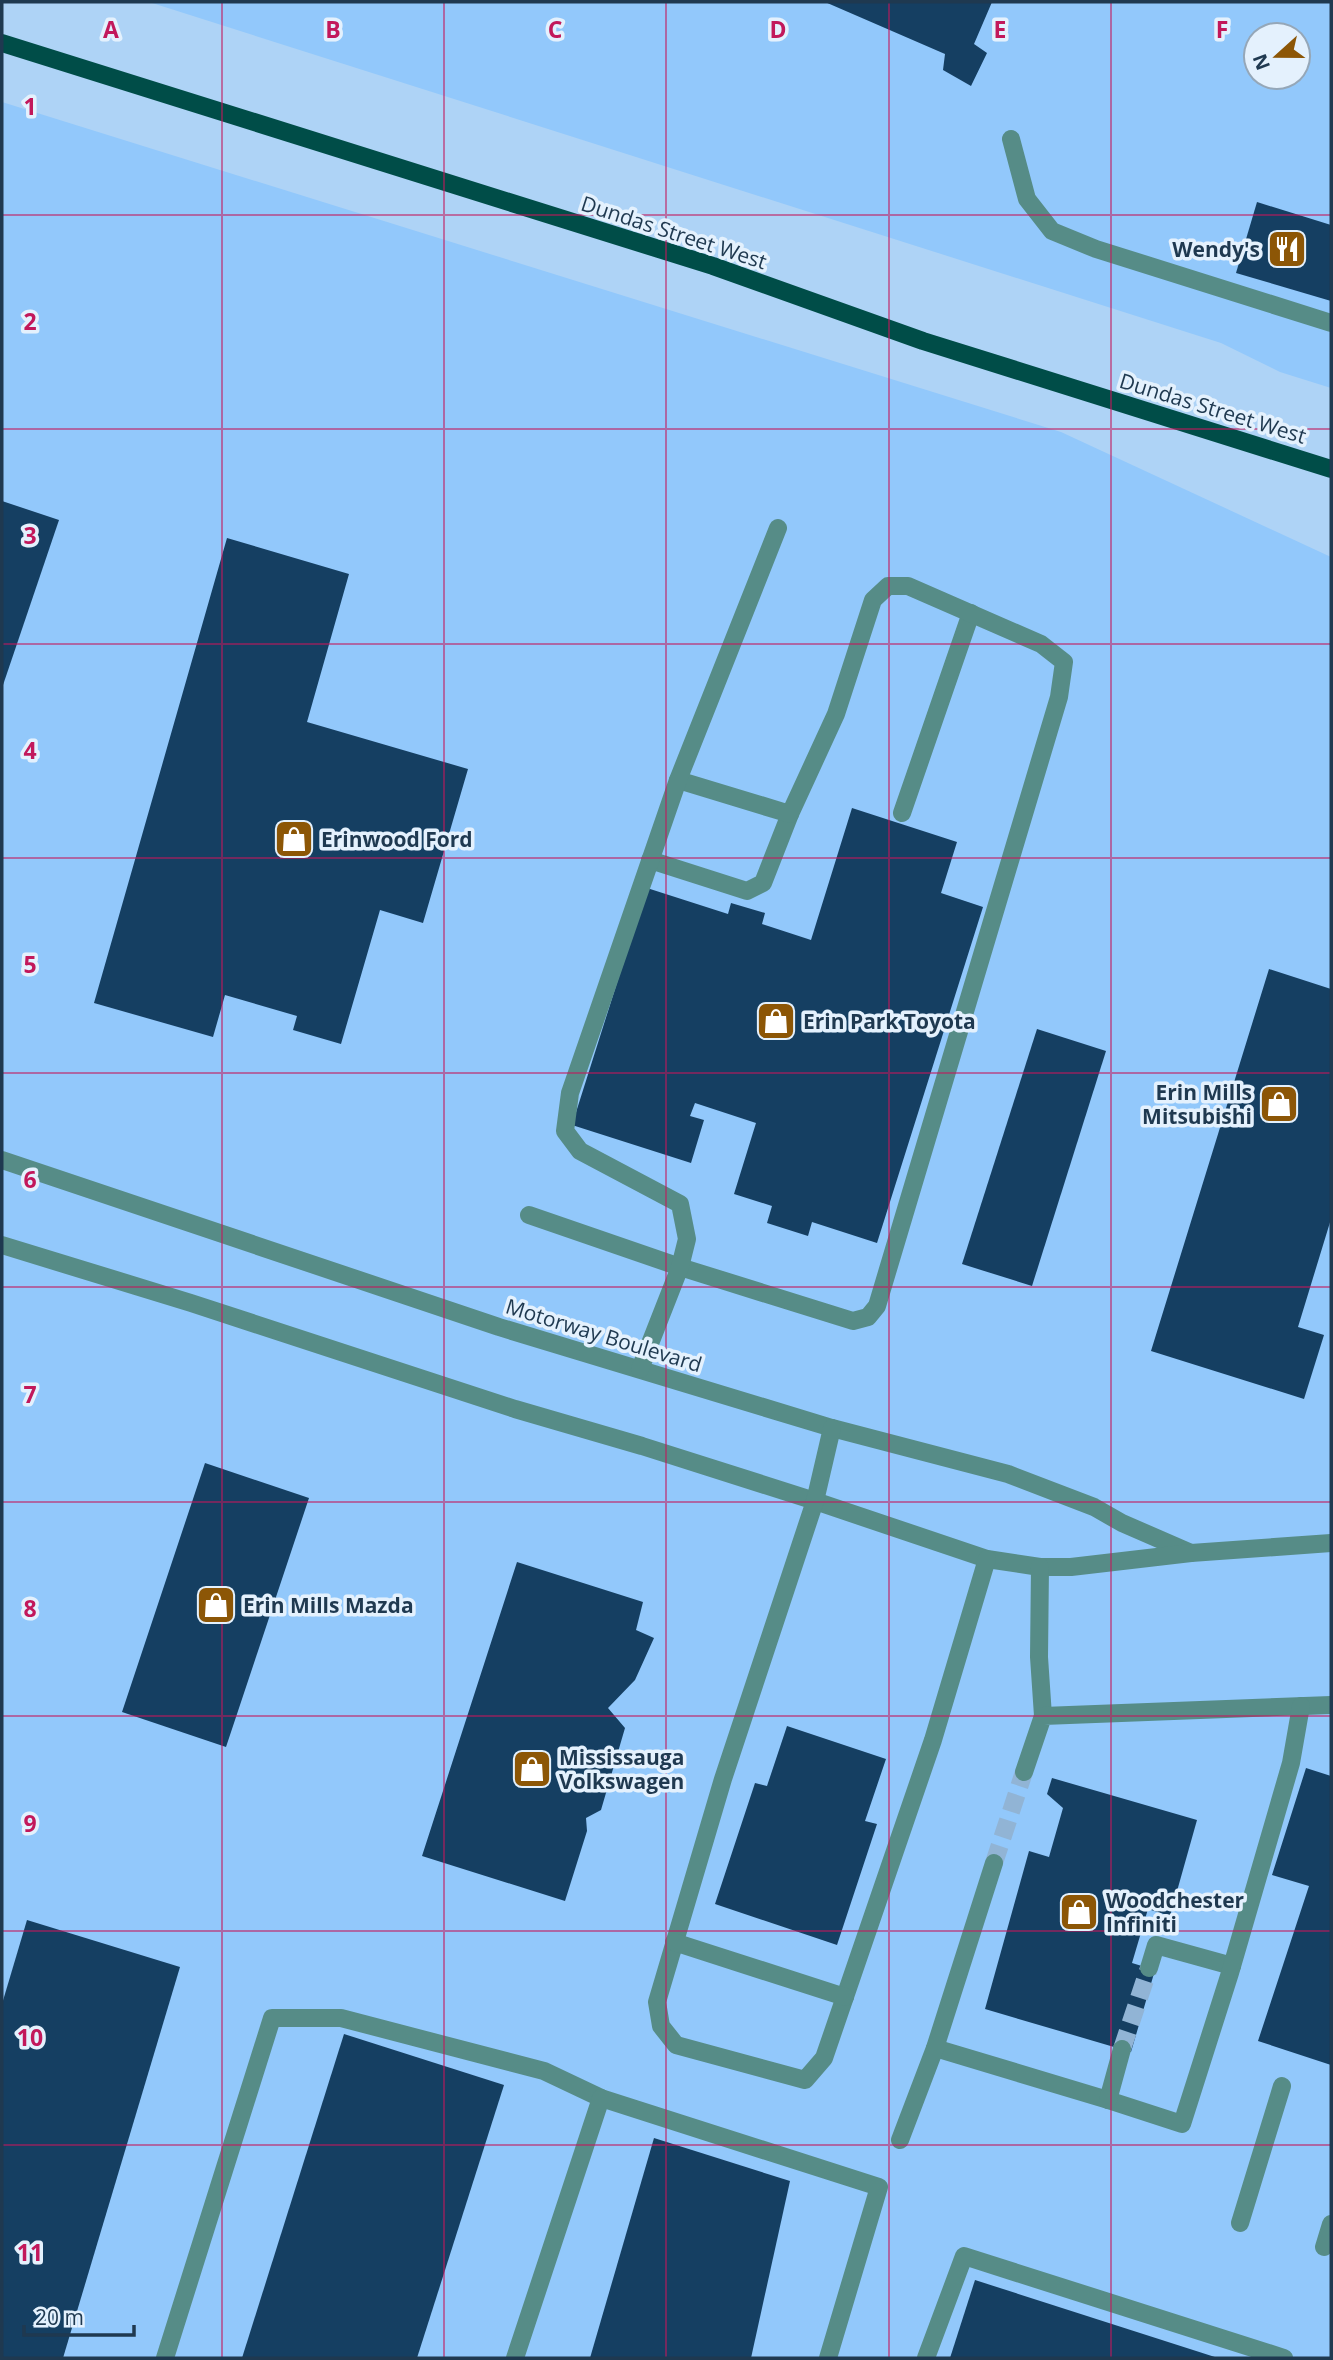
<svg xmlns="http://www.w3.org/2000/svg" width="1333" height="2360" font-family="'Open Sans',sans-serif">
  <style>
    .built { fill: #92c8fb; fill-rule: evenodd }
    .building { fill: #153f62 }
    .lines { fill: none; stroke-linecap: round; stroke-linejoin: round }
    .minor-tunnel { stroke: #91b4d5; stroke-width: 18; stroke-dasharray: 18 9; stroke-linecap: butt }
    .minor { stroke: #568c87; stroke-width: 18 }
    .major { stroke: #004d48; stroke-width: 18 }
    .grid { fill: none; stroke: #c2185b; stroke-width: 2; stroke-opacity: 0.55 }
    .labels { text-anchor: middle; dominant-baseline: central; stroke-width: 7; stroke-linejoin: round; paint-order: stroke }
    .street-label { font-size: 21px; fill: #1f3950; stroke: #e4f1fd }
    .poi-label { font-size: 21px; font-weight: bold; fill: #1f3950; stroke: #e4f1fd; text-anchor: start }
    .grid-label { font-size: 23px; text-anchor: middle; font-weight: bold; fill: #c2185b; stroke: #e4f1fd; stroke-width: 7; stroke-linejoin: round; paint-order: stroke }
  </style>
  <rect width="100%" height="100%" fill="#aed3f6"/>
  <g class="built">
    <path d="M149,2h1182v386l-51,-16 -59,-29zM1256,35h42v42h-42z"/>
    <path d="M2,102l1059,330 270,125v1801h-1329z"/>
  </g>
  <g class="building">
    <path d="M825,2h167l-18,42 13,9 -16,33 -28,-16 2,-16z"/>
    <path d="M1257,202l74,23v76l-95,-28z"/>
    <path d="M2,501l57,19 -57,168z"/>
    <path d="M227,538l122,36 -42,148 161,47 -45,154 -43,-13 -39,134 -48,-14 4,-14 -72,-21 -12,42 -119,-34z"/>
    <path d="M852,808l105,34 -16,51 42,14 -106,336 -65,-21 -4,14 -41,-13 5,-17 -38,-12 22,-71 -61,-20 -5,13 14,4 -13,43 -119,-38 75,-237 81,26 3,-11 34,10 -3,11 49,16z"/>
    <path d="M1269,969l62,20v230l-33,108 26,8 -20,64 -153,-48z"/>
    <path d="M1037,1029l69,22 -74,235 -70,-22z"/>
    <path d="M205,1463l104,35 -83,249 -104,-35z"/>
    <path d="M517,1562l126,40 -7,28 18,8 -19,42 -27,28 17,20 -24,82 -15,8 1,13 -22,70 -143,-45z"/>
    <path d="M787,1726l99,33 -21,62 12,3 -40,121 -122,-41 40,-121 12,3z"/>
    <path d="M1306,1768l25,8v289l-73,-24 51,-155 -37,-11z"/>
    <path d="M1052,1778l145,42 -27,96 -22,-7 -16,54 23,7 -24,82 -146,-43 44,-158 20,6 14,-49 -16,-14z"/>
    <path d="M27,1920l153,47 -117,391h-61v-354z"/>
    <path d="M344,2034l160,51 -87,273h-175z"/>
    <path d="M654,2138l136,43 -39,177h-161z"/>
    <path d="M975,2280l243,78h-268z"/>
  </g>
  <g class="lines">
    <g class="minor-tunnel">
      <path d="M994,1863l30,-91"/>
      <path d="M1122,2049l27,-81"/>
    </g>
    <g class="minor">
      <path d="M1011,139l16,60 25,32 44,18 235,74"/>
      <path d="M902,813l69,-200"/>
      <path d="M650,860l97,31 16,-8 27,-69"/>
      <path d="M2,1160l497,167 333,101 176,46 86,33 28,16 69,30"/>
      <path d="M529,1215l151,52 173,54 15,-4 9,-11 182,-609 5,-35 -23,-18 -133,-58h-20l-15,14 -37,114 -46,100 -112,-34"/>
      <path d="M2,1245l189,58 324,106 127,37 173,55 172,58 53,8h31l120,-14 140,-10"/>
      <path d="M640,1369l40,-102 7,-28 -7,-35 -100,-53 -15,-20 5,-38 108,-313 100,-252"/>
      <path d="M832,1428l-17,73 -92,278 -66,223 4,24 15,19 129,35 19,-22 109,-318 54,-181"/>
      <path d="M1040,1567l-1,90 4,59"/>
      <path d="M1024,1772l19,-56 288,-11"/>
      <path d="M674,1942l171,55"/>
      <path d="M1149,1968l7,-23 76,21"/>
      <path d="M935,2048l173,52 74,24 48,-151 61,-210 10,-57"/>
      <path d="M1108,2100l14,-51"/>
      <path d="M900,2140l35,-92 59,-185"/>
      <path d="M1240,2223l42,-137"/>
      <path d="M1324,2247l7,-23"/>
      <path d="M165,2358l107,-340h69l203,53 57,27"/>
      <path d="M515,2358l86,-260 278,89 -51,171"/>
      <path d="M926,2358l38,-102 320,102"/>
    </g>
    <path class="major" d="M2,43l711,223 210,75 408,128"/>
  </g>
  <path class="grid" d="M222,2v2356M444,2v2356M666,2v2356M889,2v2356M1111,2v2356M2,215h1329M2,429h1329M2,644h1329M2,858h1329M2,1073h1329M2,1287h1329M2,1502h1329M2,1716h1329M2,1931h1329M2,2145h1329"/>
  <defs>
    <g id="restaurant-square" transform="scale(2.0125)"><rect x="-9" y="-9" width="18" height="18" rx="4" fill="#8c5606" stroke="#e4f1fd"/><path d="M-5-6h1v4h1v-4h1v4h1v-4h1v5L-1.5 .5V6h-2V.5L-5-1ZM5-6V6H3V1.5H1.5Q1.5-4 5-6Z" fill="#fff"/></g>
    <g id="shop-square" transform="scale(2.0125)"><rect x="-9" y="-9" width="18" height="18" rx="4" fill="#8c5606" stroke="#e4f1fd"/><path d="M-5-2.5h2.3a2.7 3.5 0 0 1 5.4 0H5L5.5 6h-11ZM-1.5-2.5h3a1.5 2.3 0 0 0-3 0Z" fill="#fff"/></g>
  </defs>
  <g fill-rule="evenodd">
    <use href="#restaurant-square" x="1287" y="249"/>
    <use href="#shop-square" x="294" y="839"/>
    <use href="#shop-square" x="776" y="1021"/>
    <use href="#shop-square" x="1279" y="1104"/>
    <use href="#shop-square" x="216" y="1605"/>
    <use href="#shop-square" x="532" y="1769"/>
    <use href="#shop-square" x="1079" y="1912"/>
  </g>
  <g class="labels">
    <g class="street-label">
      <text transform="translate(674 232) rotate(18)">Dundas Street West</text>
      <text transform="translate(1213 408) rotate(17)">Dundas Street West</text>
      <text transform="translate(604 1335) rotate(17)">Motorway Boulevard</text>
    </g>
    <g class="poi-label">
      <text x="1260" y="249" text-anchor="end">Wendy's</text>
      <text x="321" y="839">Erinwood Ford</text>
      <text x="803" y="1021">Erin Park Toyota</text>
      <text x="1252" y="1092" text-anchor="end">Erin Mills<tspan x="1252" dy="24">Mitsubishi</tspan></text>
      <text x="243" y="1605">Erin Mills Mazda</text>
      <text x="559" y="1757">Mississauga<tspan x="559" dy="24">Volkswagen</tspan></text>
      <text x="1106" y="1900">Woodchester<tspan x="1106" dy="24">Infiniti</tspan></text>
    </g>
  </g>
  <g class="grid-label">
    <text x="111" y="38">A</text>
    <text x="333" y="38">B</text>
    <text x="555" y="38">C</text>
    <text x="778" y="38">D</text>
    <text x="1000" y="38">E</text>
    <text x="1222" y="38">F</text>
    <text x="30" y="115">1</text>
    <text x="30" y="330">2</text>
    <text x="30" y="544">3</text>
    <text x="30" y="759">4</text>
    <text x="30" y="973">5</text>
    <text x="30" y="1188">6</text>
    <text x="30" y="1403">7</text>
    <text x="30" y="1617">8</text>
    <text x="30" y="1832">9</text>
    <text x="30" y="2046">10</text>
    <text x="30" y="2261">11</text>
  </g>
  <rect width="1333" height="2360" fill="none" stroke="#1f3950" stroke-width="7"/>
  <g transform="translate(1277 56) rotate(249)"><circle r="33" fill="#e4f1fd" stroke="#95a7b8" stroke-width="2"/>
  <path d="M0-5L12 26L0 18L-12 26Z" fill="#8c5606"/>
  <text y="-10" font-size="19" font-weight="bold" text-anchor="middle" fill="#1f3950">N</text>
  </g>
  <path d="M24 2325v10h110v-10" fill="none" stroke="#1f3950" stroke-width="3.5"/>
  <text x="35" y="2325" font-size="21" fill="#1f3950" stroke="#e4f1fd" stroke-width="5" paint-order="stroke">20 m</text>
</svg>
